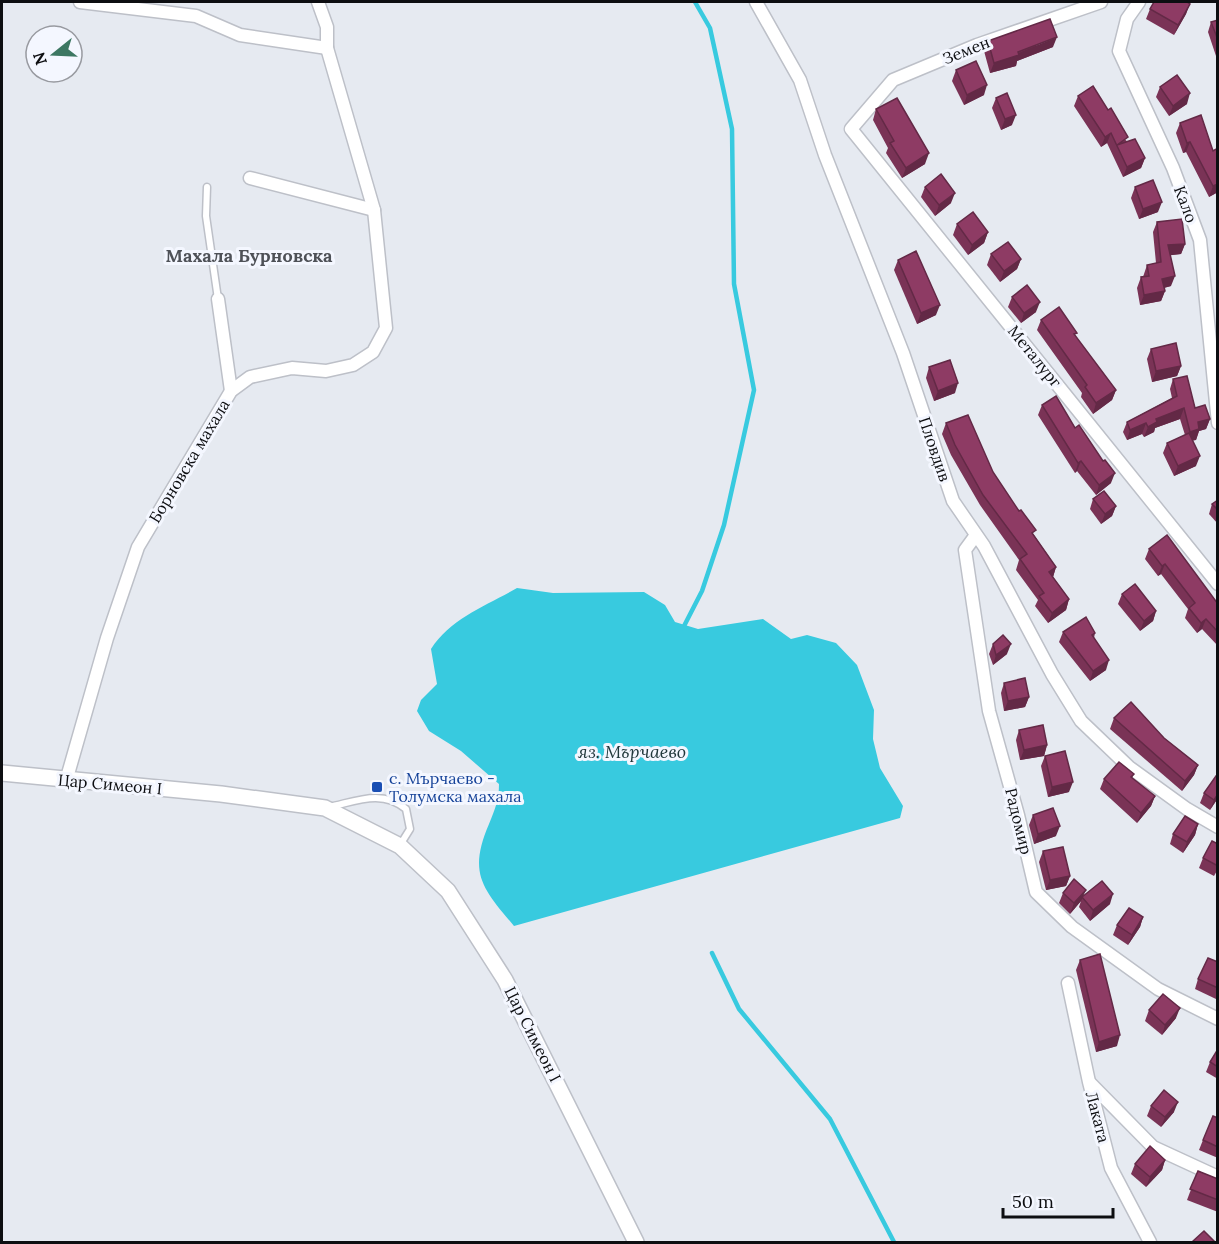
<svg xmlns="http://www.w3.org/2000/svg" width="1219" height="1244" font-family="Lora,serif">
  <style>
    .water { fill: #38cadf }
    .lines { fill: none; stroke-linecap: round; stroke-linejoin: round }
    .stream { stroke: #38cadf; stroke-width: 4.5 }
    .service-casing { stroke: #bdc0c8; stroke-width: 9 }
    .minor-casing { stroke: #bdc0c8; stroke-width: 15 }
    .tertiary-casing { stroke: #bdc0c8; stroke-width: 18 }
    .service { stroke: #fff; stroke-width: 6 }
    .minor { stroke: #fff; stroke-width: 12 }
    .tertiary { stroke: #fff; stroke-width: 15 }
    .wall { fill: #7a3356 }
    .shaded-wall { fill: #632946 }
    .building { fill: #8e3b64; stroke: #632946; stroke-width: 1.5 }
    .transit-dot { fill: #1a4fb4; stroke: #f4f7ff; stroke-width: 2 }
    .labels { text-anchor: middle; dominant-baseline: central; stroke-width: 6; stroke-linejoin: round; paint-order: stroke }
    .street-label { font-size: 16px; fill: #0d0e11; stroke: #f4f7ff }
    .transit-label { font-size: 16px; fill: #164399; stroke: #f4f7ff; text-anchor: start }
    .neighbourhood-label { font-size: 18px; font-weight: bold; fill: #4e5157; stroke: #f4f7ff }
    .water-label { font-size: 18px; font-style: italic; fill: #20373b; stroke: #f4f7ff }
  </style>
  <rect width="100%" height="100%" fill="#e6eaf1"/>
  <path class="water" d="M517,588l36,5 91,-1 21,13 10,17 23,7 65,-10 28,20 16,-4 29,8 21,22 17,45 -1,29 7,29 23,38 -3,12 -386,108c-32,-38 -46,-53 -25,-102 6,-15 10,-24 10,-40l-38,-33 -32,-20 -12,-20 4,-11 16,-16 -6,-35c20,-31 55,-43 86,-61z"/>
  <g class="lines">
    <g class="stream">
      <path d="M683,628l19,-37 22,-66 30,-135 -20,-106 -2,-155 -22,-101 -15,-26"/>
      <path d="M712,953l27,56 91,110 64,123"/>
    </g>
    <g class="service-casing">
      <g id="service">
        <path d="M207,187l-1,29 12,83"/>
        <path d="M329,807c28,-6 53,-18 77,2l4,20 -10,16"/>
      </g>
    </g>
    <g class="minor-casing">
      <g id="minor">
        <path d="M80,2l116,14 44,19 87,13"/>
        <path d="M756,2l44,78 25,75 78,198 50,148 31,45 68,128 29,47 48,46 58,42 31,18"/>
        <path d="M1101,2l-124,43 -84,35 -42,49 367,455"/>
        <path d="M1139,2l-12,17 -8,32 54,117 27,72 18,183"/>
        <path d="M250,178l124,32"/>
        <path d="M218,299l13,92"/>
        <path d="M976,535l-11,15 24,161 29,104 18,77 36,35 86,62 60,30"/>
        <path d="M66,781l41,-143 31,-91 93,-156 19,-14 42,-9 34,3 27,-6 20,-13 13,-24 -12,-118 -47,-162v-21l-9,-25"/>
        <path d="M1068,983l21,99 22,86 39,74"/>
        <path d="M1090,1083l63,64 65,30"/>
      </g>
    </g>
    <g class="tertiary-casing">
      <path id="tertiary" d="M2,773l219,21 104,14 75,38 48,45 57,89 131,262"/>
    </g>
    <use href="#service" class="service"/>
    <use href="#minor" class="minor"/>
    <use href="#tertiary" class="tertiary"/>
  </g>
  <g class="wall">
    <path d="M1154,2h37l-2,2 -3,10 -12,21 -28,-16 4,-10z"/>
    <path d="M1218,20v42l-10,-30 3,-10z"/>
    <path d="M988,41l65,6 -36,14 -1,5 -26,7 -6,-22z"/>
    <path d="M956,70l28,25 -20,10 -12,-24z"/>
    <path d="M1160,87l27,17 -18,12 -13,-19z"/>
    <path d="M1078,96l67,62 -4,10 -18,9 -16,-34 -6,4 -27,-41z"/>
    <path d="M996,98l16,27 -11,5 -9,-22z"/>
    <path d="M876,109l49,55 -23,14 -16,-25 2,-5 -15,-28z"/>
    <path d="M1180,123l33,28 5,-3v44l-9,5 -23,-45 -3,1 -7,-20z"/>
    <path d="M925,187l26,16 -16,13 -14,-19z"/>
    <path d="M1135,187l23,25 -19,7 -8,-21z"/>
    <path d="M1157,222l28,22 -4,10 -11,1 1,31 -7,2 1,3 -4,10 -21,4 -3,-17 4,-11h2l4,-12 9,-2 -3,-31z"/>
    <path d="M957,224l31,8 -4,11 -16,12 -15,-20z"/>
    <path d="M991,254l30,5 -4,10 -17,13 -13,-17z"/>
    <path d="M898,260l38,55 -19,9 -23,-54z"/>
    <path d="M1012,297l24,15 -15,11 -13,-16z"/>
    <path d="M1041,320l34,16 41,54 -4,10 -19,14 -12,-17 1,-4 -45,-63z"/>
    <path d="M1151,349l30,17 -4,10 -25,6 -5,-23z"/>
    <path d="M929,367l26,26 -21,8 -8,-23z"/>
    <path d="M1173,379l22,29 15,11 -4,10 -7,2 -3,9h-4l4,26 -22,10 -11,-23 4,-10 18,-8 -5,-16 -25,9 -1,4 -10,5 -2,-3 -15,6 -4,-8 4,-10 45,-24 -2,-9z"/>
    <path d="M1042,405l33,23 36,55 -15,12 -19,-24 -2,2 -37,-58z"/>
    <path d="M946,423l47,49 41,63 22,32 -3,10 16,22 -3,11 -18,13 -13,-17 3,-6 -22,-30 3,-10 -39,-55 -29,-50 -9,-21z"/>
    <path d="M1093,499l23,7 -4,10 -11,8 -11,-15z"/>
    <path d="M1218,500v24l-9,-10 3,-10z"/>
    <path d="M1149,549l69,55v42l-16,-17 -5,4 -12,-15 3,-9 -27,-35 -3,2 -13,-17z"/>
    <path d="M1122,594l34,17 -3,10 -13,10 -22,-27z"/>
    <path d="M1063,632l32,1 -1,5 12,32 -16,11 -31,-39z"/>
    <path d="M993,644l14,10 -14,11 -4,-11z"/>
    <path d="M1004,683l25,14 -4,10 -21,4 -3,-18z"/>
    <path d="M1114,718l50,20 34,27 -4,10 -12,16 -72,-62z"/>
    <path d="M1019,730l28,15 -3,11 -24,4 -4,-20z"/>
    <path d="M1045,756l24,36 -21,5 -7,-31z"/>
    <path d="M1134,774l-2,4 23,18 -4,10 -14,17 -37,-34 4,-10z"/>
    <path d="M1218,777v21l-8,12 -10,-7 4,-10z"/>
    <path d="M1033,815l23,21 -22,8 -5,-19z"/>
    <path d="M1198,824l-3,11 -12,18 -13,-9 3,-10z"/>
    <path d="M1218,844v25l-4,7 -15,-8 4,-10z"/>
    <path d="M1043,851l27,25 -4,10 -20,4 -7,-28z"/>
    <path d="M1063,893l20,3 27,8 -20,17 -11,-14 2,-6 -11,13 -11,-11z"/>
    <path d="M1143,917l-3,10 -12,18 -15,-10 4,-10z"/>
    <path d="M1080,960l37,86 -21,6 -20,-82z"/>
    <path d="M1218,962v34l-2,3 -21,-10 3,-10z"/>
    <path d="M1149,1010l27,8 -14,17 -17,-14z"/>
    <path d="M1218,1049v30l-12,-7 4,-10z"/>
    <path d="M1151,1106l23,6 -13,15 -14,-11z"/>
    <path d="M1218,1118v40l-19,-8 4,-10z"/>
    <path d="M1165,1160l-3,10 -16,17 -15,-13 4,-10z"/>
    <path d="M1198,1171l20,8v33l-31,-12z"/>
  </g>
  <g class="shaded-wall">
    <path d="M1190,4l-4,10 -12,21 4,-10z"/>
    <path d="M1057,37l-4,10 -36,14 -1,5 -26,7 4,-10z"/>
    <path d="M987,85l-3,10 -20,10 3,-10z"/>
    <path d="M1190,93l-3,11 -18,12 4,-10z"/>
    <path d="M1016,115l-4,10 -11,5 4,-11z"/>
    <path d="M1111,133l-4,10 -6,4 4,-10z"/>
    <path d="M1190,142l-4,10 -3,1 4,-10z"/>
    <path d="M929,153l-4,11 -23,14 4,-10z"/>
    <path d="M1145,158l-4,10 -18,9 4,-10z"/>
    <path d="M1218,184v8l-9,5 4,-11z"/>
    <path d="M955,193l-4,10 -16,13 4,-11z"/>
    <path d="M1162,202l-4,10 -19,7 4,-10z"/>
    <path d="M988,232l-4,11 -16,12 4,-10z"/>
    <path d="M1185,244l-4,10 -17,2 4,-11z"/>
    <path d="M1021,259l-4,10 -17,13 4,-11z"/>
    <path d="M1175,276l-4,10 -12,3 3,-10z"/>
    <path d="M1165,291l-4,10 -21,4 4,-10z"/>
    <path d="M1040,302l-4,10 -15,11 3,-10z"/>
    <path d="M940,305l-4,10 -19,9 4,-11z"/>
    <path d="M1181,366l-4,10 -25,6 4,-11z"/>
    <path d="M958,383l-3,10 -21,8 4,-10z"/>
    <path d="M1116,390l-4,10 -19,14 3,-11z"/>
    <path d="M1184,408l-4,11 -25,9 -1,4 -10,5 4,-10 8,-8z"/>
    <path d="M1210,419l-4,10 -7,2 -3,9 -9,2 3,-10 8,-10z"/>
    <path d="M1146,423l-4,11 -15,6 3,-10z"/>
    <path d="M1200,456l-4,10 -22,10 4,-10z"/>
    <path d="M1081,461l-4,10 -2,2 3,-10z"/>
    <path d="M1115,473l-4,10 -15,12 3,-10z"/>
    <path d="M1116,506l-4,10 -11,8 4,-10z"/>
    <path d="M1165,564l-4,10 -3,2 4,-10z"/>
    <path d="M1056,567l-3,10 -4,-5z"/>
    <path d="M1069,599l-3,11 -18,13 4,-10z"/>
    <path d="M1156,611l-3,10 -13,10 4,-10z"/>
    <path d="M1206,619l-4,10 -5,4 4,-10z"/>
    <path d="M1011,644l-4,10 -14,11 3,-10z"/>
    <path d="M1109,660l-3,10 -16,11 3,-10z"/>
    <path d="M1029,697l-4,10 -21,4 4,-10z"/>
    <path d="M1047,745l-3,11 -24,4 4,-10z"/>
    <path d="M1198,765l-4,10 -12,16 3,-10z"/>
    <path d="M1073,782l-4,10 -21,5 4,-10z"/>
    <path d="M1218,794v4l-8,12 4,-10z"/>
    <path d="M1155,796l-4,10 -14,17 4,-10z"/>
    <path d="M1198,824l-3,11 -12,18 4,-11z"/>
    <path d="M1060,826l-4,10 -22,8 4,-10z"/>
    <path d="M1070,876l-4,10 -20,4 4,-10z"/>
    <path d="M1086,890l-5,11 -11,13 4,-11z"/>
    <path d="M1113,894l-3,10 -20,17 3,-11z"/>
    <path d="M1143,917l-3,10 -12,18 4,-10z"/>
    <path d="M1180,1008l-4,10 -14,17 3,-10z"/>
    <path d="M1120,1035l-3,11 -21,6 3,-10z"/>
    <path d="M1178,1102l-4,10 -13,15 4,-10z"/>
    <path d="M1165,1160l-3,10 -16,17 4,-10z"/>
  </g>
  <g class="building">
    <path d="M1154,2h33l3,2 -12,21 -28,-16z"/>
    <path d="M1050,19l7,18 -39,15 1,3 -25,8 -6,-22z"/>
    <path d="M1218,20v20l-7,-18z"/>
    <path d="M976,61l11,24 -20,10 -11,-25z"/>
    <path d="M1177,75l13,18 -17,13 -13,-19z"/>
    <path d="M1093,86l15,24 3,-2 17,29 -11,8 18,-6 10,19 -18,9 -16,-34 -6,4 -27,-41z"/>
    <path d="M1007,93l9,22 -11,4 -9,-21z"/>
    <path d="M897,98l32,55 -23,15 -16,-25 4,-2 -18,-32z"/>
    <path d="M1201,115l12,36 5,-3v36l-5,2 -23,-44 -3,1 -7,-20z"/>
    <path d="M941,174l14,19 -16,12 -14,-18z"/>
    <path d="M1153,180l9,22 -19,7 -8,-22z"/>
    <path d="M973,212l15,20 -16,13 -15,-21z"/>
    <path d="M1182,219l3,25 -17,1 7,31 -13,3 3,12 -21,4 -3,-18 8,-1 -2,-11 14,-3 -4,-40z"/>
    <path d="M1008,242l13,17 -17,12 -13,-17z"/>
    <path d="M916,251l24,54 -19,8 -23,-53z"/>
    <path d="M1027,285l13,17 -16,11 -12,-16z"/>
    <path d="M1059,307l18,26 -3,1 42,56 -20,13 -11,-16 2,-2 -46,-65z"/>
    <path d="M1176,343l5,23 -25,5 -5,-22z"/>
    <path d="M950,360l8,23 -20,8 -9,-24z"/>
    <path d="M1187,376l8,32 10,-3 5,14 -12,3 1,7 -9,3 -6,-24 -28,11 1,3 -9,5 -2,-4 -16,7 -3,-8 50,-26 -4,-17z"/>
    <path d="M1056,396l19,32 4,-3 24,36 2,-1 10,13 -16,12 -18,-24 -3,2 -36,-58z"/>
    <path d="M968,415l25,57 26,39 2,-1 15,20 -4,3 24,34 -7,5 20,27 -17,14 -13,-17 5,-3 -24,-34 7,-5 -44,-59 -28,-50 -9,-22z"/>
    <path d="M1189,433l11,23 -22,10 -11,-23z"/>
    <path d="M1104,491l12,15 -11,8 -12,-15z"/>
    <path d="M1218,500v10l-6,-6z"/>
    <path d="M1167,535l51,69v28l-12,-13 -5,4 -12,-15 6,-5 -30,-39 -3,2 -13,-17z"/>
    <path d="M1135,584l21,27 -12,10 -22,-27z"/>
    <path d="M1086,617l9,16 -3,2 17,25 -16,11 -30,-39z"/>
    <path d="M1003,635l8,9 -15,11 -3,-11z"/>
    <path d="M1025,678l4,19 -21,4 -4,-18z"/>
    <path d="M1131,702l33,36 34,27 -13,16 -71,-63z"/>
    <path d="M1043,725l4,20 -23,5 -5,-20z"/>
    <path d="M1065,751l8,31 -21,5 -7,-31z"/>
    <path d="M1119,762l15,12 -3,3 24,19 -14,17 -37,-34z"/>
    <path d="M1216,776l2,1v17l-4,6 -10,-7z"/>
    <path d="M1053,808l7,18 -22,8 -5,-19z"/>
    <path d="M1185,816l13,8 -11,18 -14,-8z"/>
    <path d="M1212,841l6,3v22l-15,-8z"/>
    <path d="M1063,847l7,29 -20,4 -7,-29z"/>
    <path d="M1074,879l12,11 -12,13 -11,-10z"/>
    <path d="M1102,881l11,13 -20,16 -11,-13z"/>
    <path d="M1129,908l14,9 -11,18 -15,-10z"/>
    <path d="M1100,954l20,81 -21,7 -19,-82z"/>
    <path d="M1208,958l10,4v26l-20,-9z"/>
    <path d="M1163,994l17,14 -15,17 -16,-15z"/>
    <path d="M1218,1049v18l-8,-5z"/>
    <path d="M1164,1090l14,12 -13,15 -14,-11z"/>
    <path d="M1213,1116l5,2v29l-15,-7z"/>
    <path d="M1150,1146l15,14 -15,17 -15,-13z"/>
    <path d="M1198,1171l20,8v21l-28,-11z"/>
    <path d="M1204,1231l11,11h-23z"/>
  </g>
  <rect class="transit-dot" x="371" y="781" width="12" height="12" rx="3"/>
  <g class="labels">
    <g class="street-label">
      <text transform="translate(966 50) rotate(-22)">Земен</text>
      <text transform="translate(1186 204) rotate(69)">Кало</text>
      <text transform="translate(1035 356) rotate(51)">Металург</text>
      <text transform="translate(935 449) rotate(71)">Пловдив</text>
      <text transform="translate(189 461) rotate(-59)">Борновска махала</text>
      <text transform="translate(110 784) rotate(5)">Цар Симеон I</text>
      <text transform="translate(1019 821) rotate(76)">Радомир</text>
      <text transform="translate(533 1034) rotate(63)">Цар Симеон I</text>
      <text transform="translate(1098 1117) rotate(75)">Лаката</text>
    </g>
    <g class="transit-label">
      <text x="389" y="778">с. Мърчаево -<tspan x="389" dy="18">Толумска махала</tspan></text>
    </g>
    <g class="neighbourhood-label">
      <text x="249" y="255">Махала Бурновска</text>
    </g>
    <g class="water-label">
      <text x="632" y="751">яз. Мърчаево</text>
    </g>
  </g>
  <rect width="1219" height="1244" fill="none" stroke="#0d0e11" stroke-width="6"/>
  <g transform="translate(54 54) rotate(252)"><circle r="28" fill="#f4f7ff" stroke="#989aa0" stroke-width="1.5"/>
  <path d="M0-4.5L10 22L0 15L-10 22Z" fill="#3c7762"/>
  <text y="-9" font-size="16" font-weight="bold" text-anchor="middle" fill="#0d0e11">N</text>
  </g>
  <path d="M1003 1208v9h110v-9" fill="none" stroke="#0d0e11" stroke-width="3"/>
  <text x="1012" y="1208" font-size="18" fill="#0d0e11" stroke="#f4f7ff" stroke-width="4.5" paint-order="stroke">50 m</text>
</svg>
